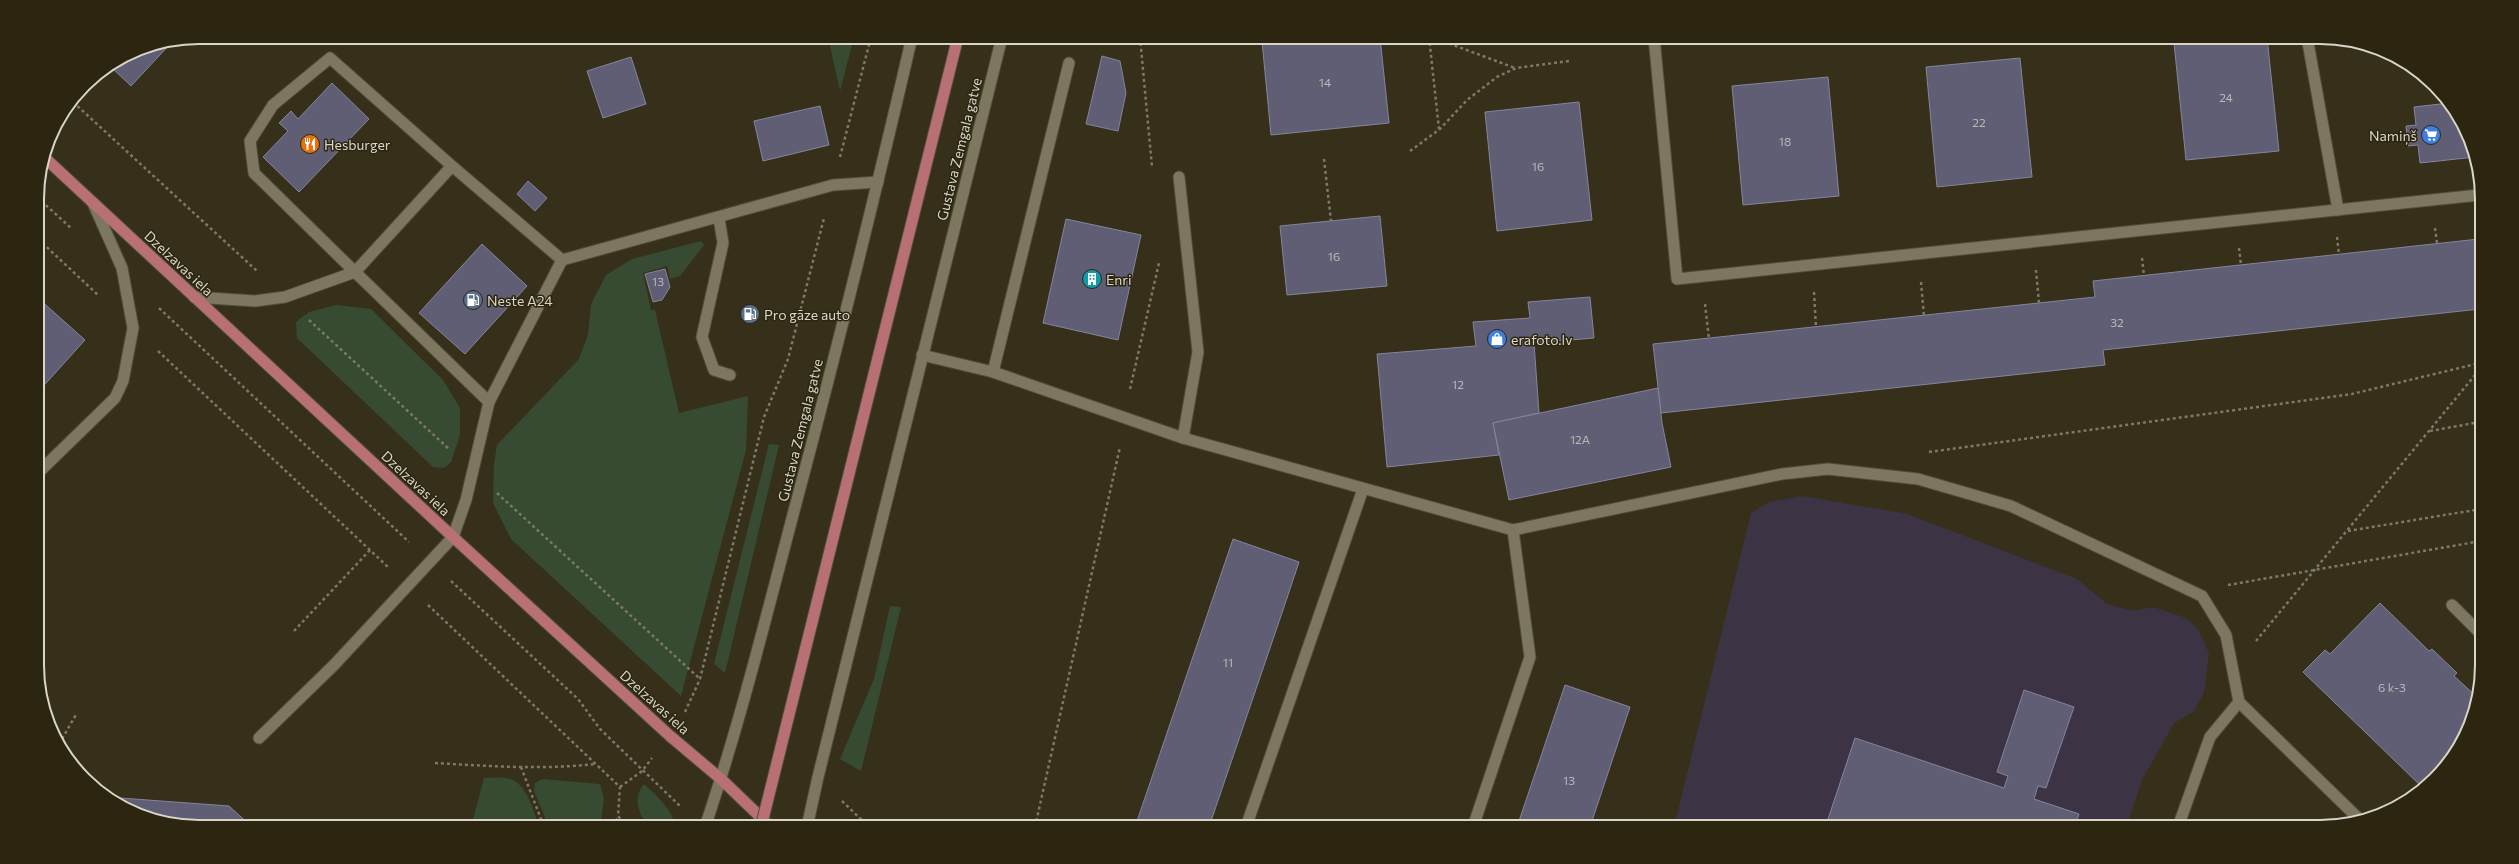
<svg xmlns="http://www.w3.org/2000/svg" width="2519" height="864" font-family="Commissioner,sans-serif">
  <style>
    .education { fill: #3c3444 }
    .green { fill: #364b31 }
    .building { fill: #5f5e75; stroke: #85849c }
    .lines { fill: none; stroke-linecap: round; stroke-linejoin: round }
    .service-casing { stroke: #524d3b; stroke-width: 13 }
    .minor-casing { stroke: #524d3b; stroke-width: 13 }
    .primary-casing { stroke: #524d3b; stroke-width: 13 }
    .path { stroke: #7d7867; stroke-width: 2.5; stroke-dasharray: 3 3; stroke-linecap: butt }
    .service { stroke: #7d775f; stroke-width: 11 }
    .minor { stroke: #7d775f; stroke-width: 11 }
    .primary { stroke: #b87075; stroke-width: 11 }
    .primary-bridge-casing { stroke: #524d3b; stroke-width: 13; stroke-linecap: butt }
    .primary-bridge { stroke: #b87075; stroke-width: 11 }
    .labels { text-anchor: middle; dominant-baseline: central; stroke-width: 3; stroke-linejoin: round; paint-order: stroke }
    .number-label { font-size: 12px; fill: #bab8b4 }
    .poi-label { font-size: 14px; fill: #d9d6c9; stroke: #2c2611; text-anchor: start }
    .street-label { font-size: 14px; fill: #d9d6c9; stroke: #2c2611 }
    .rim { fill: none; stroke: #d9d6c9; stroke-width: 2 }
  </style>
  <rect width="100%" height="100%" fill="#36301b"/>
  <path class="education" d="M1803,496l104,18 170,65 30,25 26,7 20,-4 33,11 11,10 12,25 -5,39 -10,19 -20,12 -31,55 -17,49h-452l77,-314 18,-11z"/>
  <g class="green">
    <path d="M828,37h26l-14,54z"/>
    <path d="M701,241l3,4 -24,31 -10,3 -3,-13 -24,7 8,37h4l24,103 69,-17 -2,54 -65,246 -170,-157 -18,-36 1,-39 3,-19 82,-86 9,-24 3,-31 15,-29 26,-16z"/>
    <path d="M337,305l34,4 72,71 17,28v27l-9,27 -7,6 -11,-1 -136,-129 -1,-16 13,-10z"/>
    <path d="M769,444l10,1 -54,228 -11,-9z"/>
    <path d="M890,606l11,1 -40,164 -21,-12 34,-80z"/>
    <path d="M484,778c7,0 15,-1 22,0 21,3 27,32 33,49h-68z"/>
    <path d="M542,779l58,5 4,15 -4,28h-51l-15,-36 1,-8z"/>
    <path d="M644,784c14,13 27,24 32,43h-29c-8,-16 -15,-28 -3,-43z"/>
  </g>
  <g class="building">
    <path d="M1300,37h80l9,86 -118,12 -9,-94z"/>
    <path d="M2239,37h28l12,114 -93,9 -12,-117z"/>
    <path d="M171,43l-40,43 -20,-19 26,-18z"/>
    <path d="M1102,56l18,5 6,32 -8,38 -32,-7z"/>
    <path d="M631,57l15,47 -43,14 -16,-47z"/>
    <path d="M2020,58l12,119 -95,10 -11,-120z"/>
    <path d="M1828,77l11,119 -96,9 -11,-119z"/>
    <path d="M332,83l37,36 -70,73 -36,-35 25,-26 -9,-8 12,-12 7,8z"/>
    <path d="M1579,102l13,118 -95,11 -12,-119z"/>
    <path d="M2449,103l16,25 10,29 -55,6 -2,-18 -10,1 -2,-20 10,-1 -2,-18z"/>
    <path d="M820,106l9,39 -66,16 -9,-40z"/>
    <path d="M528,181l19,17 -12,13 -18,-17z"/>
    <path d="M1380,216l7,70 -100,9 -7,-69z"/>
    <path d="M1066,219l75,16 -23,105 -75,-17z"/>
    <path d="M2479,239l1,70 -377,41 2,15 -444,48 -8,-69 442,-47 -2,-16z"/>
    <path d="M482,244l45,42 -62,68 -46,-41z"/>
    <path d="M665,269l5,18 -8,13 -9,2 -8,-28z"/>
    <path d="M1590,297l4,41 -60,5 5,70 -46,10 6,32 -112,12 -10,-113 99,-8 -3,-24 57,-4 -2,-16z"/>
    <path d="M38,298l47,42 -47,52z"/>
    <path d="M1658,388l4,35 9,44 -162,33 -16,-77z"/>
    <path d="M1233,539l66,23 -15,45 -75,220h-74z"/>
    <path d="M2380,603l49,48 3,-2 25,24 -3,3 24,22 -2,9 -21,48 -32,33 -120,-116 22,-22 5,4z"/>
    <path d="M1565,685l65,22 -40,120h-73z"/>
    <path d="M2024,690l50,17 -28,81 -8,-2 -4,13 45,15 -4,13h-234l-14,-5 28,-84 149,50 4,-12 -11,-4z"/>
    <path d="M107,797l122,9 23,21h-53l-42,-6z"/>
  </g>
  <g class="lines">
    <g class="service-casing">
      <g id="service">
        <path d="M1179,177l19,175 -15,86"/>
        <path d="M719,218l4,25 -21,94 12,33 16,5"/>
        <path d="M562,260l271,-75 45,-3"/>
        <path d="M194,297l61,4 30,-4 70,-25 -101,-99 -4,-32 23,-36 57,-47 122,108 110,94 -73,142 -134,-130 97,-106"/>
        <path d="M993,372l76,-309"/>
        <path d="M39,472l76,-74 8,-17 10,-53 -11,-60 -29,-65"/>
        <path d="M259,738l75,-73 119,-128 13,-37 23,-98"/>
      </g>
    </g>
    <g class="minor-casing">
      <g id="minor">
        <path d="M1654,37l23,242 802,-84"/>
        <path d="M2307,37l31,173"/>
        <path d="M922,355l71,17 190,66 330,92 269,-56 46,-5 90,10 93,27 191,90 24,39 13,67 121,118"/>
        <path d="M2452,605l30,30"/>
        <path d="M705,827c35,-104 61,-210 89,-316 42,-157 81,-315 118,-474"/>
        <path d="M807,827l11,-50 184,-740"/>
        <path d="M1246,827l117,-338"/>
        <path d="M1473,827l57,-170 -17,-127"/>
        <path d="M2178,827l32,-90 29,-35"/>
      </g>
    </g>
    <g class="primary-casing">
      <path id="primary" d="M45,158l408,379 217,199 51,43 50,48"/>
    </g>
    <g class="path">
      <path d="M1140,37l12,130"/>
      <path d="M1429,37l10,92"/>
      <path d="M1439,37l6,5 70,26"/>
      <path d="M73,102l184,169"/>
      <path d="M1410,151l30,-22 27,-29 30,-23 19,-9 53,-7"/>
      <path d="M840,157l31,-120"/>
      <path d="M1324,159l7,62"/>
      <path d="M37,197l35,32"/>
      <path d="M2435,228l2,15"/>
      <path d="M2337,237l2,18"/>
      <path d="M38,239l60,56"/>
      <path d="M2239,248l2,17"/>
      <path d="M2142,258l2,18"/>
      <path d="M2036,270l3,33"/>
      <path d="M1921,282l3,34"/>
      <path d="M1814,292l2,36"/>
      <path d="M1705,304l4,35"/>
      <path d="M159,308l250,234"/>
      <path d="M309,320l140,129"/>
      <path d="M158,351l230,216"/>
      <path d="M1130,389l29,-126"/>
      <path d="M2430,431l50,-9"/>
      <path d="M1929,452l423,-58 128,-31"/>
      <path d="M497,493l203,186"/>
      <path d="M2348,531l133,-22"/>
      <path d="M451,581l127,118 22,30 81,78"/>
      <path d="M2228,585l253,-44"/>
      <path d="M428,605l192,182 -2,29 10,11"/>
      <path d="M294,631l76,-81"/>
      <path d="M2256,641l224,-272"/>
      <path d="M685,712l15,-33 64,-262 24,-58 36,-141"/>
      <path d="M59,744l18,-31"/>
      <path d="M435,763c53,3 107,7 161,1"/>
      <path d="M521,767l23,60"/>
      <path d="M620,787l22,-16 10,-13"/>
      <path d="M842,801l27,26"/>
      <path d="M614,827l4,-11"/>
      <path d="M1035,827l85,-380"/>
    </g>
    <use href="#service" class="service"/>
    <use href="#minor" class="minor"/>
    <use href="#primary" class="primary"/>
    <g class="primary-bridge-casing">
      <path id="primary-bridge" d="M761,827l197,-790"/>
    </g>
    <use href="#primary-bridge" class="primary-bridge"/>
  </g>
  <defs>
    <g id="supermarket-disc" transform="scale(1)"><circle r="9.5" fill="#3f7fe0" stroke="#2c2611"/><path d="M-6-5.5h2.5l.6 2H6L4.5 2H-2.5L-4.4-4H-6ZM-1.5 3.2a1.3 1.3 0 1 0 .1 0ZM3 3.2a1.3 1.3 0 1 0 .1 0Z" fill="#fff"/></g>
    <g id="restaurant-disc" transform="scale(1)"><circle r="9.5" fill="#e8710a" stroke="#2c2611"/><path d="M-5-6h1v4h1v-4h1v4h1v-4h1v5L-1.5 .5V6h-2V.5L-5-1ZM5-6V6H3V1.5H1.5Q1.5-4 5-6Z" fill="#fff"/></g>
    <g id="building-disc" transform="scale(1)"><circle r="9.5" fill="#0f9aa8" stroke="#2c2611"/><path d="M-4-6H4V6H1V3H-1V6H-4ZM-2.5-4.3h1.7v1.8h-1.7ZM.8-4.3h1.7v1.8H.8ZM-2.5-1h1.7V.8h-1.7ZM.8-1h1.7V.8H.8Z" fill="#fff"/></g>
    <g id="fuel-disc" transform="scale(1)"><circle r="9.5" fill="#5c6f8a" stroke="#2c2611"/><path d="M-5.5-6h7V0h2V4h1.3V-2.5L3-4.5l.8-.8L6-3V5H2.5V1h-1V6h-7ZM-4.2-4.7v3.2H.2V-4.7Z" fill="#fff"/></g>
    <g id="shop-disc" transform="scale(1)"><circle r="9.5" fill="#3f7fe0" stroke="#2c2611"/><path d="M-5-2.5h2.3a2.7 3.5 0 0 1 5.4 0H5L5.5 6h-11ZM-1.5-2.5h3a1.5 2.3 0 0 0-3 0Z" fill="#fff"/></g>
  </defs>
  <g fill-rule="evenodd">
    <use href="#supermarket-disc" x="2431" y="135"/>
    <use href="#restaurant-disc" x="310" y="144"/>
    <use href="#building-disc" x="1092" y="279"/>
    <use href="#fuel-disc" x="473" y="300"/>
    <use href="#fuel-disc" x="750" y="314"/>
    <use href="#shop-disc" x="1497" y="339"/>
  </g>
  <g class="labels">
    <g class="number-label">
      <text x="1325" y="82">14</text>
      <text x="2226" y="97">24</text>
      <text x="1979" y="122">22</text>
      <text x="1785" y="141">18</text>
      <text x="1538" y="166">16</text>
      <text x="1334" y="256">16</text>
      <text x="658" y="281">13</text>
      <text x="2117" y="322">32</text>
      <text x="1458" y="384">12</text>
      <text x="1580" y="439">12A</text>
      <text x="1228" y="662">11</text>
      <text x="2392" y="687">6 k-3</text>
      <text x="1569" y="780">13</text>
    </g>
    <g class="poi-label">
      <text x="2417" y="135" text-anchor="end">Namiņš</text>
      <text x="324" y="144">Hesburger</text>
      <text x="1106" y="279">Enri</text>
      <text x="487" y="300">Neste A24</text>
      <text x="764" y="314">Pro gāze auto</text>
      <text x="1511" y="339">erafoto.lv</text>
    </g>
    <g class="street-label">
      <text transform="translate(959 149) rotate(-76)">Gustava Zemgala gatve</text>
      <text transform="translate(179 263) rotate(43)">Dzelzavas iela</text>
      <text transform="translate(800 430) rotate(-76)">Gustava Zemgala gatve</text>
      <text transform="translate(416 483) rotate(43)">Dzelzavas iela</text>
      <text transform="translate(655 702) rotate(42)">Dzelzavas iela</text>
    </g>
  </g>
  <path d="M0 0H2519V864H0ZM199 44H2320A155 155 0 0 1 2475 199V665A155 155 0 0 1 2320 820H199A155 155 0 0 1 44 665V199A155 155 0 0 1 199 44Z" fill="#2c2611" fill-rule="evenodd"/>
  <path class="rim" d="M199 44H2320A155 155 0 0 1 2475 199V665A155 155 0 0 1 2320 820H199A155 155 0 0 1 44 665V199A155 155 0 0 1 199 44Z"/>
</svg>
